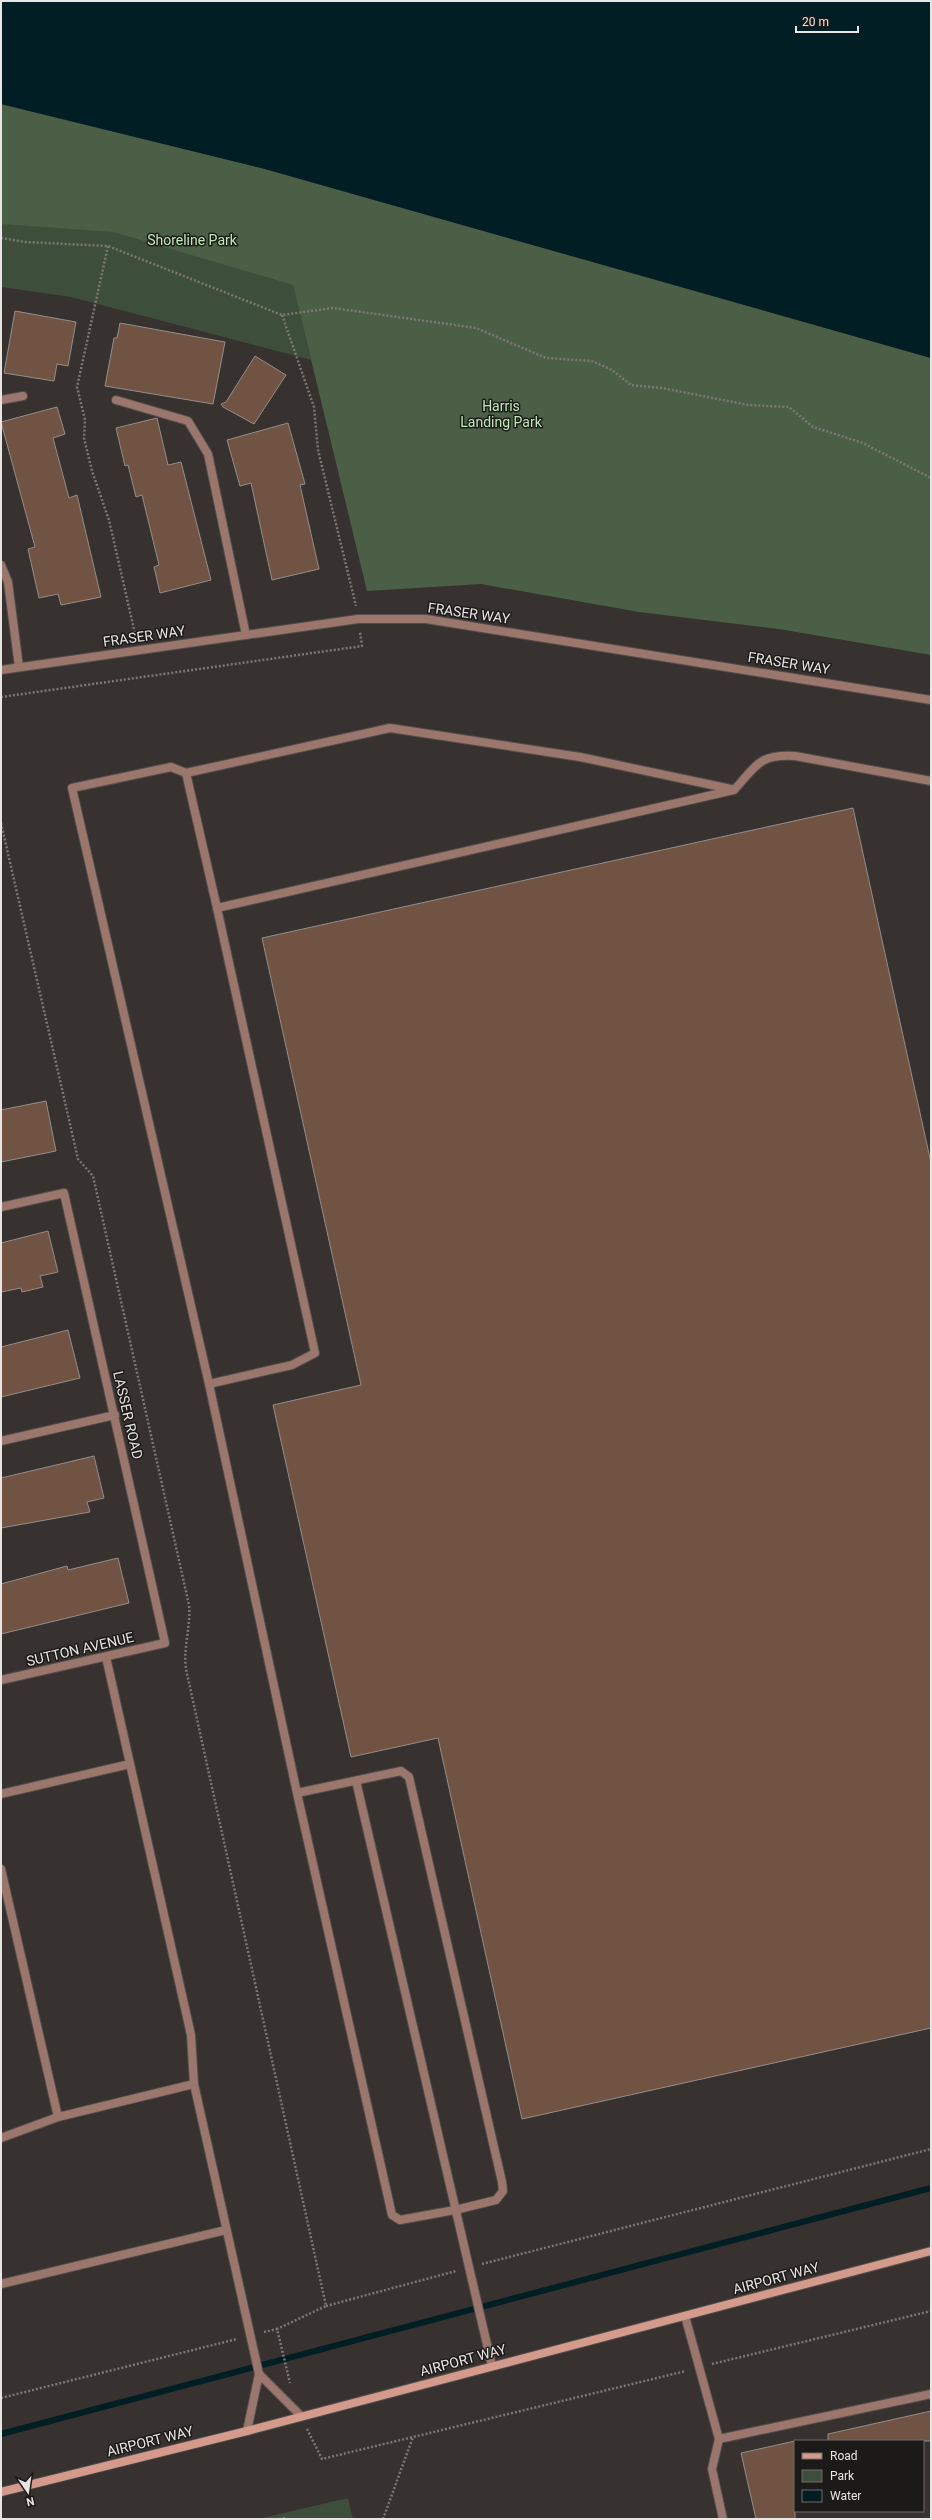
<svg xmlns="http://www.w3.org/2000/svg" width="932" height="2520" font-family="Roboto,sans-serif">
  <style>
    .green { fill: #3d4e3a }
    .forest { fill: #4a5f46 }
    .water { fill: #001e24 }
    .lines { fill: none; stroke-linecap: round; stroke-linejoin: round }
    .stream { stroke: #001e24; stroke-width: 6 }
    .building { fill: #715343; stroke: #948e8a }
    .service-casing { stroke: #534e4c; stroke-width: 10 }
    .minor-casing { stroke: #534e4c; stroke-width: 10 }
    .tertiary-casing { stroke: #534e4c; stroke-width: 10 }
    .secondary-casing { stroke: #534e4c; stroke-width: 10 }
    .path { stroke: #7d7876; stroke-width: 2.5; stroke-dasharray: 2 2; stroke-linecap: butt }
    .service { stroke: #9a766c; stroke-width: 8 }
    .minor { stroke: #9a766c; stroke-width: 8 }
    .tertiary { stroke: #9a766c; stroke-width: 8 }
    .secondary { stroke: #d49b8c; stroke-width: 8 }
    .labels { text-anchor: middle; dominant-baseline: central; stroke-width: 3; stroke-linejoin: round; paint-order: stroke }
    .park-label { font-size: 14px; fill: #c0e9b9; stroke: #1c1a19 }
    .street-label { font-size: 14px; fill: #e8e5e3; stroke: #1c1a19 }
  </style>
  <rect width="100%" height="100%" fill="#37312f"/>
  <g class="green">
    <path d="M1,104l264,65 46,191 -240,-63 -70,-10z"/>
    <path d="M348,2498l5,21h-95z"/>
  </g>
  <path class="forest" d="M1,104l264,65 666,189v297l-152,-26 -140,-17 -158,-28 -114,7 -74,-306 -180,-53 -112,-8z"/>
  <path class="water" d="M1,1h930v357l-666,-189 -264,-65z"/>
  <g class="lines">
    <path class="stream" d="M1,2434l930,-246"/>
  </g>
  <g class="building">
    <path d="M15,311l61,11 -8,44 -11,-2 -3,17 -50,-8z"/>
    <path d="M120,323l105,19 -12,62 -108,-18 9,-48h3z"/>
    <path d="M255,356l31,19 -32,49 -31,-17 -2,-3 5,-2z"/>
    <path d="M57,407l8,27 -12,4 16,60 8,-3 24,102 -40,8 -3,-11 -19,4 -11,-49 7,-2 -34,-125z"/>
    <path d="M157,418l11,47 13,-3 30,118 -51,13 -6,-26 5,-2 -17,-70 -6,2 -8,-32 -3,1 -9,-38z"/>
    <path d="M288,423l17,61 -5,1 19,84 -47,11 -21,-97 -11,3 -13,-46z"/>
    <path d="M853,808l78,355v865l-409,91 -84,-381 -87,19 -78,-352 88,-20 -99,-447z"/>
    <path d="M46,1101l10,50 -55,11v-52z"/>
    <path d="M48,1231l10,41 -18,4 3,11 -21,5 -1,-4 -20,4v-49z"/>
    <path d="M68,1330l12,48 -79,19v-50z"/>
    <path d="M94,1456l10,42 -17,4 3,10 -89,16v-50z"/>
    <path d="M118,1558l11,45 -128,31v-50l66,-18 1,4z"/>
    <path d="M931,2411v30h-103v-7z"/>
    <path d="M795,2441v78h-39l-15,-66z"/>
  </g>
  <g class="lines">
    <g class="service-casing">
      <g id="service">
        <path d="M1,400l22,-4"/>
        <path d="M116,400l72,21 20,33 38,181"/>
        <path d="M1,565l7,17 11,85"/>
        <path d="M186,773l204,-45 190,29 151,32"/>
        <path d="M209,1384l-137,-596 99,-21 15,6 31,135"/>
        <path d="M106,1657l85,378 3,49 65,290 -12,57"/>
        <path d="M356,1781l136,585"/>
        <path d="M297,1793l104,-22 8,6 93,405 1,9 -7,9 -41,10 -55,10 -8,-5 -95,-422 -88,-409 83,-19 23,-12 -98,-445 517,-118c23,-25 25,-36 61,-34l136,25"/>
        <path d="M1,1794l129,-30"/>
        <path d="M1,1869l57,248"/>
        <path d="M1,2138l57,-21 136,-33"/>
        <path d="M1,2284l225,-54"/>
        <path d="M685,2316l34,123"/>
        <path d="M259,2374l42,42"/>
        <path d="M723,2519l-11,-50 7,-30 212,-45"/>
      </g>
    </g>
    <g class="minor-casing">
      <g id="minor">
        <path d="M1,1207l63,-14 101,450 -164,37"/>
        <path d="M1,1441l114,-26"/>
      </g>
    </g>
    <g class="tertiary-casing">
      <path id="tertiary" d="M1,670l357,-51h68l505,81"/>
    </g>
    <g class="secondary-casing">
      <path id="secondary" d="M1,2492l246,-61 684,-180"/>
    </g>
    <g class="path">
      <path d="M1,238l24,4 83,4 174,69 51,-7 143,20 70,30 46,3 20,9 19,15 31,3 86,17 41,2 24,20 50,16 68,35"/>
      <path d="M108,246l-31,141 8,33 -1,18 8,33 17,49 27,118"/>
      <path d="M282,315l32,92 4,43 38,156"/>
      <path d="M1,697l361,-51 -2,-14"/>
      <path d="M1,823l77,336 15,17 96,429c2,22 -6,42 -3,64l140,637 -49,23 13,54"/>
      <path d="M482,2264l449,-115"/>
      <path d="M326,2306l130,-35"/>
      <path d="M264,2332l13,-3"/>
      <path d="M712,2364l219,-53"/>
      <path d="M1,2398l236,-59"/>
      <path d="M307,2429l15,30 364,-88"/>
      <path d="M279,2519l6,-1"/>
      <path d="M383,2519l30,-82"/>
    </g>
    <use href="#service" class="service"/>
    <use href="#minor" class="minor"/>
    <use href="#tertiary" class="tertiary"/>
    <use href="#secondary" class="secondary"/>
  </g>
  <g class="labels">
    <g class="park-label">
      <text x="192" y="240">Shoreline Park</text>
      <text x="501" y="406">Harris<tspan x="501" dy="16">Landing Park</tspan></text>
    </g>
    <g class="street-label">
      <text transform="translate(469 613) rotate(8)">FRASER WAY</text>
      <text transform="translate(144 636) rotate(-8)">FRASER WAY</text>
      <text transform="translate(789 663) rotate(9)">FRASER WAY</text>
      <text transform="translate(128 1415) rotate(77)">LASSER ROAD</text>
      <text transform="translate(80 1649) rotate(-13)">SUTTON AVENUE</text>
      <text transform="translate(776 2278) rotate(-15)">AIRPORT WAY</text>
      <text transform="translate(463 2360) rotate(-15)">AIRPORT WAY</text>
      <text transform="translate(150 2441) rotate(-14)">AIRPORT WAY</text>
    </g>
  </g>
  <rect width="932" height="2520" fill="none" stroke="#e8e5e3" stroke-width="4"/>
  <rect x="794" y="2440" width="130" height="72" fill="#1c1a19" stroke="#6e6b6a"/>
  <rect x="802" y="2453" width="20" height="6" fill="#d49b8c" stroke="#6e6b6a"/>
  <text x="830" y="2460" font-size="12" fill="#e8e5e3">Road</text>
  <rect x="802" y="2470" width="20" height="12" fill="#3d4e3a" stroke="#6e6b6a"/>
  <text x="830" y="2480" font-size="12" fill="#e8e5e3">Park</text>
  <rect x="802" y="2490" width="20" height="12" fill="#001e24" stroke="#6e6b6a"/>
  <text x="830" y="2500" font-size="12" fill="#e8e5e3">Water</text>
  <g transform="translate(28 2492) rotate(167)" stroke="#1c1a19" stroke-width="3" paint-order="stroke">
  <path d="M0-3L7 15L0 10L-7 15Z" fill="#e8e5e3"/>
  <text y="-6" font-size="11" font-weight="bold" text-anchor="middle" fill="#e8e5e3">N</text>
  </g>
  <path d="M796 26v6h62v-6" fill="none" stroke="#e8e5e3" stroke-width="2"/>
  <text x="802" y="26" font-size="12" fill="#e8e5e3" stroke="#1c1a19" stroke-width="3" paint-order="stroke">20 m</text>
</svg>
